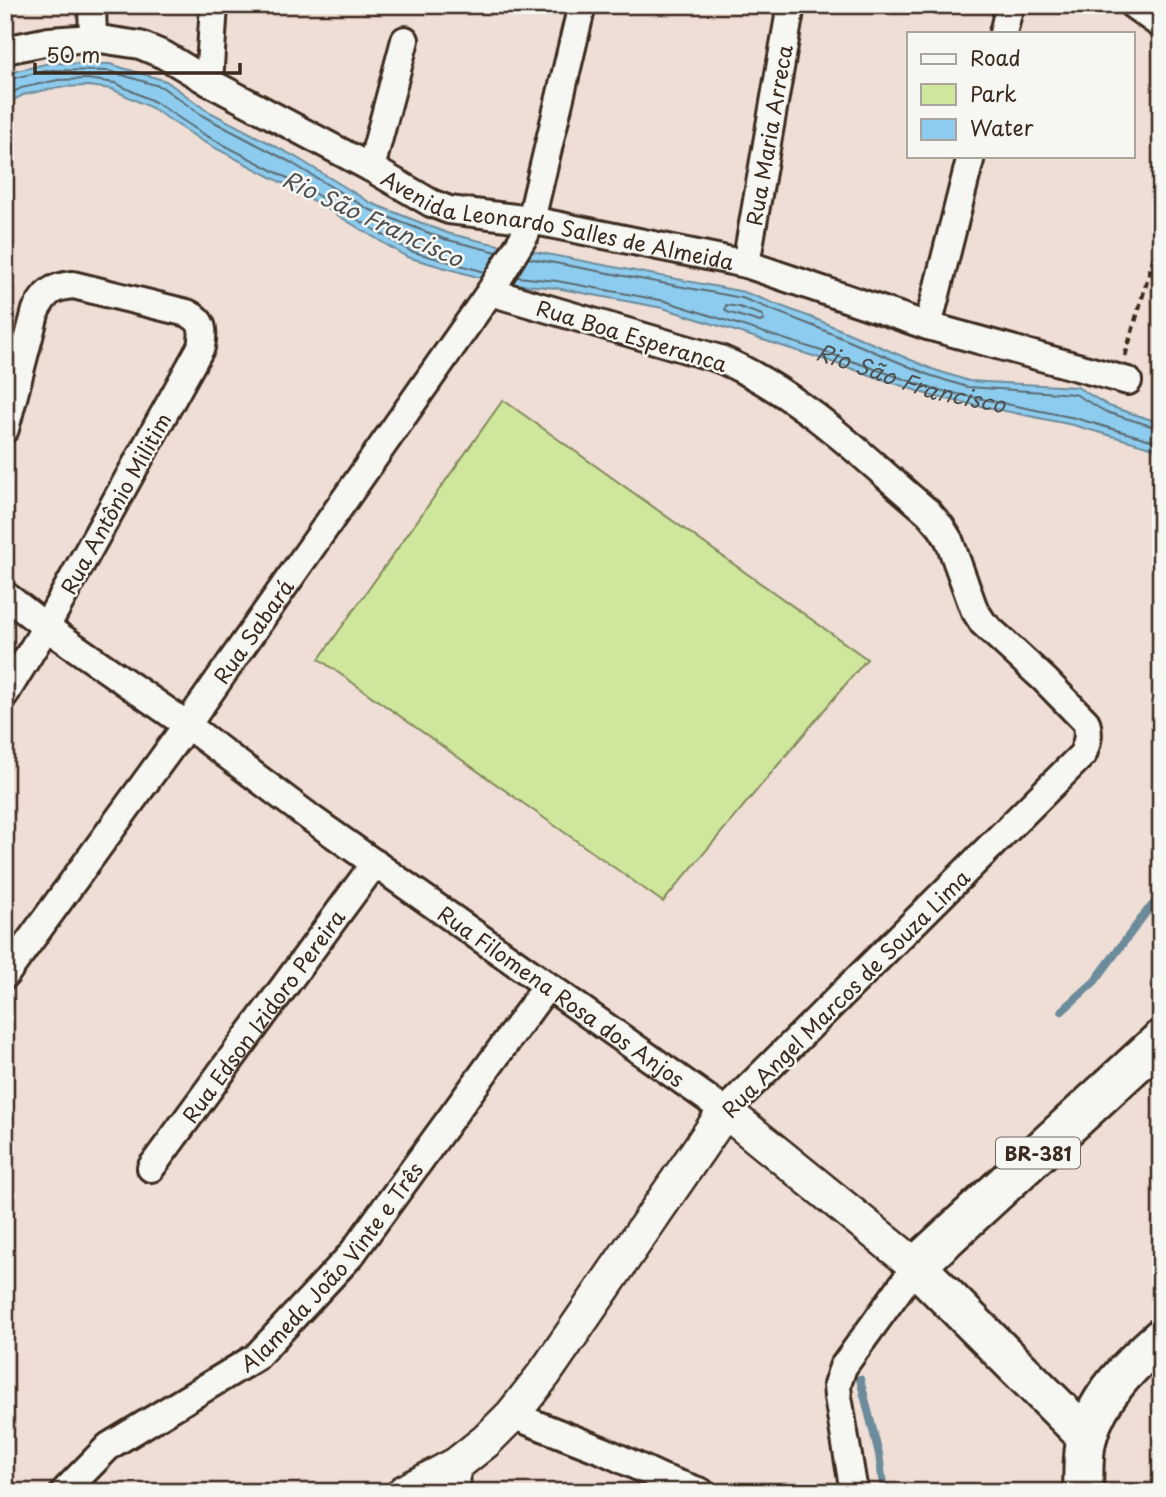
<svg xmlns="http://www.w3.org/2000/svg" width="1166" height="1497" font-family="'Playpen Sans',sans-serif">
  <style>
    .green { fill: #cee79c; stroke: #84885d; stroke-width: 2 }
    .water { fill: #8dccee; stroke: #6c8b9b; stroke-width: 2 }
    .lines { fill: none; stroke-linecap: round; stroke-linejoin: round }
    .shore { stroke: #5c6b71; stroke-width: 2 }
    .stream { stroke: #6c8b9b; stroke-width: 8 }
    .minor-casing { stroke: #3b2a1e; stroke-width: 32 }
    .tertiary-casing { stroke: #3b2a1e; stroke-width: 38 }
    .primary-casing { stroke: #3b2a1e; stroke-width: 44 }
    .path { stroke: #3b2a1e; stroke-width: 4.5; stroke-dasharray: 7 5; stroke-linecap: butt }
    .minor { stroke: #f6f6f2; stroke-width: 26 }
    .tertiary { stroke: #f6f6f2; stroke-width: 33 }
    .primary { stroke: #f6f6f2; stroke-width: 38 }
    .labels { text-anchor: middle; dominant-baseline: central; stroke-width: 5; stroke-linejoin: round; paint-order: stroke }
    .shield { fill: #f6f6f2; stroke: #73675e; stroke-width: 2 }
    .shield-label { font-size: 19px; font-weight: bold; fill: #3b2a1e }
    .street-label { font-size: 21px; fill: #3b2a1e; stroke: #f6f6f2 }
    .water-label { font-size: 23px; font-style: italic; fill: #505252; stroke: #f6f6f2 }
  </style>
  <rect width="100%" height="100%" fill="#eeded5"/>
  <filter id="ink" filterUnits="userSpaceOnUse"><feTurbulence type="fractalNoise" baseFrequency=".0143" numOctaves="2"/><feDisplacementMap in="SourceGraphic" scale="14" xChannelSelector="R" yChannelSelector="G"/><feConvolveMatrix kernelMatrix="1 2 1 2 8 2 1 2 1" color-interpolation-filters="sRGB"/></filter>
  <g filter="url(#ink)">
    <path class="green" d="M503,400l364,259 -204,243 -344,-243z"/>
    <path class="water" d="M49,63l61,1 56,17 40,29 88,46 77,47 76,30 37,9 260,50 74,28 114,49 37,12 108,6 32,19 52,17v27l-88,-25 -141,-29 -100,-34 -169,-54 -107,-20 -61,-6 -88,-25 -113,-68 -92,-48 -50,-33 -40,-19 -24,-3 -29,1 -36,8 -18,10v-31z"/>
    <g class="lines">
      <g class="shore">
        <path d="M5,80l45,-10 59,1 53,16 41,29 87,46 78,47 76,30 53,13"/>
        <path d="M5,97l16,-9 37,-8 30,-1 27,4 40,19 50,33 92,48 113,68 75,21"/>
        <path d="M528,258l214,40 74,29 113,48 38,12 108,7 31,18 55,17"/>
        <path id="s1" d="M517,277l40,4 108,20 169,54 99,34 142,29 86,25"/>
        <path d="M726,305l13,2 23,8 2,5 -4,2 -33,-10 -2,-3z"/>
      </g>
      <g class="stream">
        <path d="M1062,1011l33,-30 52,-70 14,-15"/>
        <path d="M860,1379l19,75 5,38"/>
      </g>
      <g class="minor-casing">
        <g id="minor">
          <path d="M92,5l1,33"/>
          <path d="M1133,5l28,20"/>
          <path d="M1003,33l7,-28"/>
          <path id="s2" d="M5,50l44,-9 44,-3 47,7 24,10 45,27 162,86 60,35 18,7 82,10 215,44 182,62 200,55"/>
          <path d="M209,82l5,-77"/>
          <path d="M371,168l34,-128"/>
          <path id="s3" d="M746,264l45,-259"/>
          <path d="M928,326l43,-170"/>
          <path d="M5,429l31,-119c10,-18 16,-23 37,-25l114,28c17,8 17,17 14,34l-155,280 -41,67"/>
          <path id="s4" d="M5,595l41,32 141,98 125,94 413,292 358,-357c4,-11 7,-20 3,-32l-41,-42 -62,-57 -9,-14 -25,-69 -8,-13 -13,-15c-65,-55 -128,-119 -208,-153l-230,-67"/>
          <path id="s5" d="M5,975l182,-250 303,-433 35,-57 6,-15 51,-215"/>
          <path id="s6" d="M151,1168l224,-305"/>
          <path d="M512,1415l92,36 58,27 39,14"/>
          <path id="s7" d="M64,1492l45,-46 147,-89 95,-102 196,-269"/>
          <path d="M456,1492l1,-28"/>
          <path d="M854,1492l-16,-95 -1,-12 6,-18 73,-101"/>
        </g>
      </g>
      <g class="tertiary-casing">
        <path id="tertiary" d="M404,1492l53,-28 29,-23 26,-26 33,-42 180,-262 191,155"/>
      </g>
      <g class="primary-casing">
        <g id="primary">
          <path d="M1087,1437l-171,-171 245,-226"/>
          <path d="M1083,1492c1,-18 -1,-37 4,-55 11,-41 43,-72 74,-99"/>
        </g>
      </g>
      <path class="path" d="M1125,356l31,-106 5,2"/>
      <use href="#minor" class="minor"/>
      <use href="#tertiary" class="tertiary"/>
      <use href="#primary" class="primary"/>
    </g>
  </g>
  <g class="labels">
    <rect class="shield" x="996" y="1137.5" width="84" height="31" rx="5"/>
    <g class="shield-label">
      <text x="1038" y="1153">BR-381</text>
    </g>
    <g class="street-label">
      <text stroke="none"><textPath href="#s3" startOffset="131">Rua Maria Arreca</textPath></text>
      <text stroke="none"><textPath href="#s2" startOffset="595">Avenida Leonardo Salles de Almeida</textPath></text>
      <text transform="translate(632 335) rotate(17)">Rua Boa Esperanca</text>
      <text transform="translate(115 503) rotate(-61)">Rua Antônio Militim</text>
      <text stroke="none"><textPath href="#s5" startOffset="424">Rua Sabará</textPath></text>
      <text transform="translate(845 993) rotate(-45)">Rua Angel Marcos de Souza Lima</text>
      <text stroke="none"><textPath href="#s4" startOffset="686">Rua Filomena Rosa dos Anjos</textPath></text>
      <text stroke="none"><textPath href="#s6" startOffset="189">Rua Edson Izidoro Pereira</textPath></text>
      <text stroke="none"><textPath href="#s7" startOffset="354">Alameda João Vinte e Três</textPath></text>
    </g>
    <g class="water-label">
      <text transform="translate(373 218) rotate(25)">Rio São Francisco</text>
      <text stroke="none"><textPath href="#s1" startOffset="408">Rio São Francisco</textPath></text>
    </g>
  </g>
  <rect width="1166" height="1497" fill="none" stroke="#f6f6f2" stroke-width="28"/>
  <rect x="14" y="14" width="1138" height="1469" fill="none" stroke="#3b2a1e" stroke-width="2.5" filter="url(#ink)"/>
  <rect x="907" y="32" width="228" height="126" fill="#f6f6f2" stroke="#aba49d" stroke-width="2"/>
  <rect x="921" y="54" width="35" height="10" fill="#f6f6f2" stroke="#aba49d" stroke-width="2"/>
  <text x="970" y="66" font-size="21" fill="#3b2a1e">Road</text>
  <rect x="921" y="84" width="35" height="21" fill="#cee79c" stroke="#aba49d" stroke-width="2"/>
  <text x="970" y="102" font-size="21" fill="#3b2a1e">Park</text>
  <rect x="921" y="119" width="35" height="21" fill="#8dccee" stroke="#aba49d" stroke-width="2"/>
  <text x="970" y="136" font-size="21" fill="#3b2a1e">Water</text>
  <path d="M35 63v10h205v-10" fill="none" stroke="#3b2a1e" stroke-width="3.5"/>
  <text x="46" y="63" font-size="21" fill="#3b2a1e" stroke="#f6f6f2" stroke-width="5" paint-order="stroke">50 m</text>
</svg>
